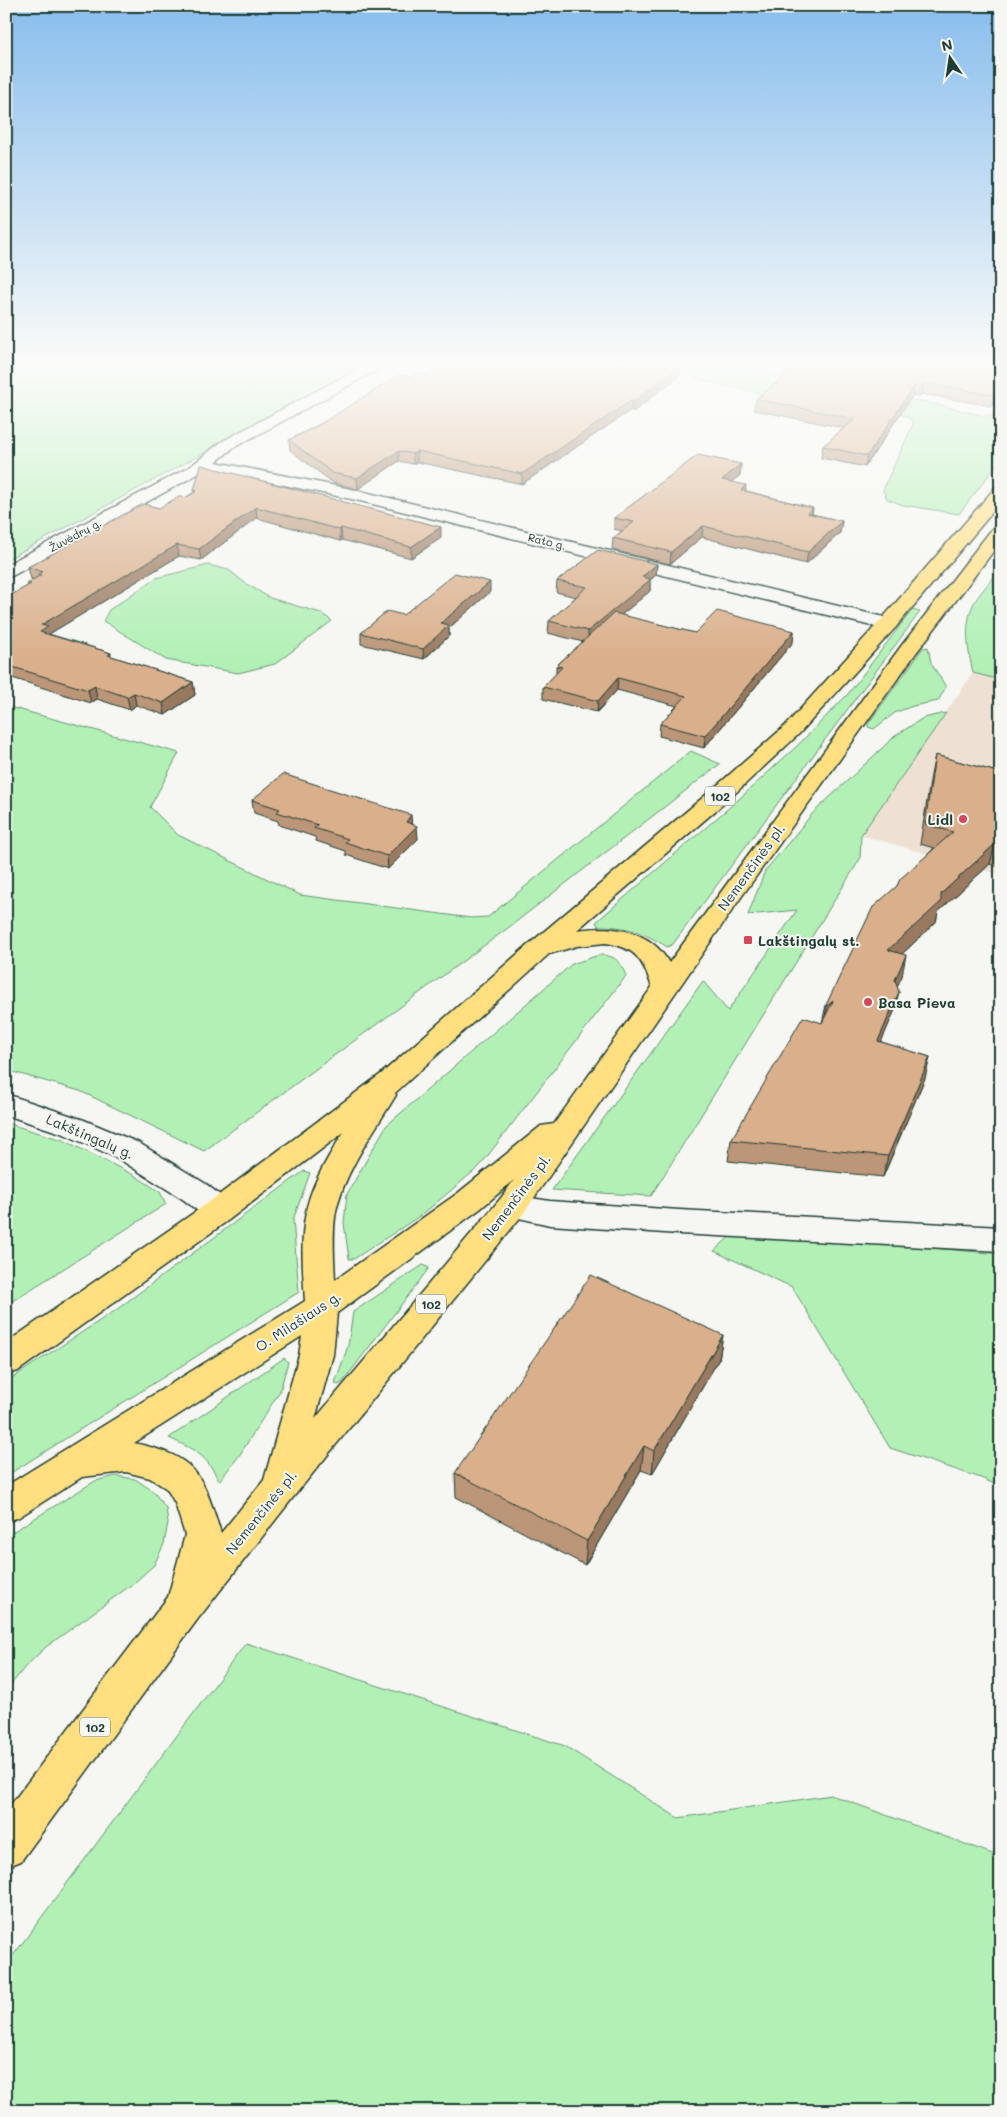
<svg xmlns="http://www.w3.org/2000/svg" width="1007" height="2117" font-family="Mali,sans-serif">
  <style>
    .built { fill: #eee1d3 }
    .green { fill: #b2f0b6; stroke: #689675 }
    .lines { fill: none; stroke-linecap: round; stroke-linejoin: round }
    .minor-casing { stroke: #1f3d34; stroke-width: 3 }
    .primary-casing { stroke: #1f3d34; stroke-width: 3 }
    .minor { fill: #f6f6f2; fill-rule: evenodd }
    .primary { fill: #ffdf80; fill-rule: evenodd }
    .wall { fill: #bb9678; stroke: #1f3d34 }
    .shaded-wall { fill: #997a61; stroke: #1f3d34 }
    .building { fill: #daaf8b; stroke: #1f3d34 }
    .poi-dot { fill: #d1495b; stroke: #f6f6f2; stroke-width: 2 }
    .labels { text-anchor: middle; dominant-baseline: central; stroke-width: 4; stroke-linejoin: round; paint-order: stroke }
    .far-street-label { font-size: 11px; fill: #1f3d34; stroke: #f6f6f2 }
    .shield { fill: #f6f6f2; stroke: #60746d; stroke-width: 1 }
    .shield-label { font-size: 12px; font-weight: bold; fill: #1f3d34 }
    .poi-label { font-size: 14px; font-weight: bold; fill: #1f3d34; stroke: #f6f6f2; text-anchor: start }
    .street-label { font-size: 14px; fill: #1f3d34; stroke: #f6f6f2 }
  </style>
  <rect width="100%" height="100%" fill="#f6f6f2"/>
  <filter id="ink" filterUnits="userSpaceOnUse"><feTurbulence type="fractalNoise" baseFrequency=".02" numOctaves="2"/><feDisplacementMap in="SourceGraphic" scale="10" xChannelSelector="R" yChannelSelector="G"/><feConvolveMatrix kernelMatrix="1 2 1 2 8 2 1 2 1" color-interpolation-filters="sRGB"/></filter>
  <g filter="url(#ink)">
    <path class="built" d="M973,673l28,7v195l-140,-40z"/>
    <g class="green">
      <path d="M6,364h362l-362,196z"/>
      <path d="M684,364h87l-6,9 16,7 145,22 59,14 16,-2v45l-42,55 -56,-9 -16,-6 -4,-9 31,-68 -10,-7 -105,-13 -90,-20 -16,-6z"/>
      <path d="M208,565l21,5 16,13 25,15 51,15 11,8 -57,43 -37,9 -72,-13 -63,-39 6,-11 47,-32z"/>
      <path d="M1001,568v112l-28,-7c-5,-22 -9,-45 -1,-66 5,-12 21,-28 29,-39z"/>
      <path d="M912,610l8,2 -247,332 -6,3c-23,-15 -41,-21 -69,-21l-2,-4 143,-123 59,-54 50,-51z"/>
      <path d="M928,647l3,16 15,24 -8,14 -25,5 -17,6 -22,17 -6,-2v-3l55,-76z"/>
      <path d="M6,706l173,47 -29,54 28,28 122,60 171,23 17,-1 203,-166 29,13 -212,164 -304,223 -124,-60 -74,-21z"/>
      <path d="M946,713l-85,122 -1,24 -209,337 -99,-6 151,-209 25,30 69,-101 -49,5 17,-44 48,-58 82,-77 28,-18z"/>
      <path d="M599,955c16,0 21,6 27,21l-147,191 -55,46 -70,46h-5l-5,-36 3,-29 39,-68 186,-162z"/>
      <path d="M6,1123l57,17 71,35 26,17 6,12 -160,101z"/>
      <path d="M304,1171l6,2 -17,47 6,72 -293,184v-94l110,-72z"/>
      <path d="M736,1231l265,23v233l-20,-9 -91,-30 -98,-161 -78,-36z"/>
      <path d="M423,1265l6,3 -87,115 -4,2 -3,-2 13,-37 5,-34z"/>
      <path d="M284,1358l4,4 -8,29 -41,65 -20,25c-13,-27 -24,-31 -50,-43z"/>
      <path d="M116,1476l19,3 18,12 13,17 2,15 -4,21 -10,21 -20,18 -88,64 -21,20 -19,24v-155l89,-55z"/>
      <path d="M246,1643l319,103 113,72 153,-23 170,62v254h-995v-146z"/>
    </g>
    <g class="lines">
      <g class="minor-casing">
        <g id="minor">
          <path d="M367,364h18l-2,3 -150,81 -17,14 140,28 532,128 7,2 3,4 -3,4 -7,2 -532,-130 -149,-31 -195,107 -6,1v-12l185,-99 30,-24z"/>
          <path d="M6,1094l78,26 55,23 67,41 24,19 4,8 -4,8 -11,4 -11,-4 -24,-19 -65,-41 -55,-25 -58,-19z"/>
          <path d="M512,1195l38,6 129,9 322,17v24l-322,-17 -129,-9 -49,-11 -4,-8 4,-8z"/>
        </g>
      </g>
      <g class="primary-casing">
        <path id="primary" d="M1001,486v16l-106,126 -96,106 -70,65 -152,131c35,-5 74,-1 92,33l233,-318 93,-120 6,-1v17l-85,112 -174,243 -219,318 -232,286 -94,120 -176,241 -15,6v-56l162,-214 17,-62 -10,-32 -8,-14 -17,-11 -24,-6 -44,5 -63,40 -13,5v-36l299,-185c-2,-29 -5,-60 1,-89 4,-25 24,-59 38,-80l-114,87 -212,152 -12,4v-32l202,-140 173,-129 147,-129 185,-156 72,-63 96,-106 114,-132zM605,943c31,4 38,17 47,44l-98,137 -13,2 -83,67 -123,87c-1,-21 -3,-49 1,-69 10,-43 38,-79 60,-116l-1,-2 154,-139 28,-8zM514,1180l-13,18 -186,221 18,-64 4,-42 143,-104zM302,1336l-3,19 -35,125 -43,53c-19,-59 -23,-76 -87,-90z"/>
      </g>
      <use href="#minor" class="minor"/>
      <use href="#primary" class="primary"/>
    </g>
    <g class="wall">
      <path d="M785,364h216v31l-9,11 -70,-12 -3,3 -7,-1 -47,71 -44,-9 2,-12 21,-18 -90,-18 2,-11 30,-24 -2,-2z"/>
      <path d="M681,365l-1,10 -47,37 -2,-2 -109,74 -105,-22 -4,2 -14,-3 -41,28 -25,-6 -43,-33 -1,-10 122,-63 14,-2z"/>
      <path d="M741,464l-1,11 -9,7 15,9 67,17 -1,6 30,7 -2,12 -34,31 -104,-27 -32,27 -58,-14 1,-12 9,-7 -8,-2v-11z"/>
      <path d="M194,490l247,48 -30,20 -69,-18 -2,1 -83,-23 -56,42 -22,-4 -130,78 62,19v3l82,26 2,13 -30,20 -29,-10 -6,5 -33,-11 -6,4 -85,-27v-78l22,-12 -1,-3 6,-4h-2l-3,-12 157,-69 9,-6z"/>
      <path d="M657,564l-1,11 -6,5v11l-29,24 74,18 99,-2 -1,11 -89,106 -45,-12 1,-12 17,-18 -60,-16 -20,22 -54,-13v-12l13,-13v-8l27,-24 -35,-9 1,-12 27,-24 -20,-5 1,-11z"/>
      <path d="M490,592l-41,36v8l-25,23 -63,-15v-11l42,-18z"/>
      <path d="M935,755l66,18v95l-11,-4 -52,48 -2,10 -34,32v22l-5,9 -3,27 -13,30 49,15 -5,21 -42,99 -155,-16 3,-21 91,-117 4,-18 71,-119 37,-38 -14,-4 11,-69z"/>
      <path d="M252,800l160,24 6,15 -30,30 -42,-14v-4l-30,-10 -1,-4 -36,-12 -1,-4 -24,-8z"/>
      <path d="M723,1335l-4,24 -67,115 -11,-4 -56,95 -129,-68 -1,-24z"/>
    </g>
    <g class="shaded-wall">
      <path d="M681,365l-1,10 -47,37v-10z"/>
      <path d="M924,383l-2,11 -3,3 2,-10z"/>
      <path d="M914,386l-2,10 -47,71 2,-11z"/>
      <path d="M1001,387v8l-9,11 2,-11z"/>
      <path d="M632,400l-1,10 -109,74v-10z"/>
      <path d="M399,451v10l-41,28 -1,-11z"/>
      <path d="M417,451v11l-4,2v-10z"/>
      <path d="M741,464l-1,11 -19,16 1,-11z"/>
      <path d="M746,485l-1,11 -4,-6z"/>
      <path d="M256,507l1,11 -56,42 -2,-11z"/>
      <path d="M813,508l-2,11 -4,-6z"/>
      <path d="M842,521l-2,12 -34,31 2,-12z"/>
      <path d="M703,526l-1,11 -32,27 1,-12z"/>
      <path d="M441,527v11l-30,20v-11z"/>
      <path d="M341,528l1,12 -2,1v-11z"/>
      <path d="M177,545l2,11 -130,78 1,5 -10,-7 1,-7z"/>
      <path d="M657,564l-1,11 -6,5v11l-62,52v-12l54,-54z"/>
      <path d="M490,582v10l-41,36v8l-25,23 -1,-10 18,-26z"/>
      <path d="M794,631l-1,11 -89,106 1,-12z"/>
      <path d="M618,678l-1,12 -20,22 1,-11z"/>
      <path d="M193,682l2,13 -30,20 -2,-12z"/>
      <path d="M95,686l2,13 -6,4 -3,-13z"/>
      <path d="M134,693l2,12 -6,5 -3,-13z"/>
      <path d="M411,815l1,12 -6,-5z"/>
      <path d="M417,826l1,13 -30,30 -1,-13z"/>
      <path d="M995,844l-5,20 -52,48 -2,10 -52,49 4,-21 53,-56z"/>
      <path d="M906,955l-4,21 -11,24 4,-20z"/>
      <path d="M899,992l-5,20 -21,49 5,-20z"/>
      <path d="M833,1001l-10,26 4,-21z"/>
      <path d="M930,1057l-5,21 -42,99 5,-21z"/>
      <path d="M723,1335l-4,24 -67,115 2,-23z"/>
      <path d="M644,1446l-3,24 -56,95 2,-24z"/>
    </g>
    <g class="building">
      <path d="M442,364h233l6,1 -48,37 -1,-2 -110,74 -105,-23 -4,3 -14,-3 -42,27 -25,-5 -43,-33 30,-15 80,-50 12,2 6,-4 8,2z"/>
      <path d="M787,364h214v23l-7,8 -70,-12 -3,4 -7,-1 -47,70 -44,-10 32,-27 -99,-20 36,-28z"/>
      <path d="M698,455l43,9 -19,16 24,5 -5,5 72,18 -6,5 35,8 -34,31 -105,-26 -32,26 -58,-14 21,-16 -20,-4z"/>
      <path d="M201,465l240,62 -30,20 -70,-19 -1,2 -84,-23 -57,42 -22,-4 -136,80 7,2 -8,5 71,21 -3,2 85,27 -30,21 -29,-10 -7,4 -32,-11 -7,4 -82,-25v-67l25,-14 -4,-1 14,-8 -3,-1 5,-2 -15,-5 115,-63 16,4 21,-12 5,2 12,-7 -3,-1z"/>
      <path d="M598,550l59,14 -15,13 9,2 -63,52 -39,-10 38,-34 -30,-6z"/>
      <path d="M455,573l35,9 -49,41 8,2 -26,24 -62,-16 26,-22 16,4z"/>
      <path d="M717,611l77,20 -89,105 -45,-12 26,-28 -68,-18 -20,23 -55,-14 19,-20 -6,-1 58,-53 81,20z"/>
      <path d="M935,755l66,18v73l-6,-2 -54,50v8l-53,48 18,5 -11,25 4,12 -21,49 52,16 -42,99 -157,-16 72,-123 19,6 11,-22 -6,5 -1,-1 47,-98 24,-21 3,-7 53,-47 -28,-8z"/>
      <path d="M283,774l128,41 -5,7 11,4 -30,30 -42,-14 3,-3 -34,-11 4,-3 -41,-13 3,-3 -28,-9z"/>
      <path d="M591,1275l132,60 -69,116 -10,-5 -57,95 -132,-68z"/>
    </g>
  </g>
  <linearGradient id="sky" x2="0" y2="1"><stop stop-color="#88bded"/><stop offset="0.55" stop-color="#fbfbf9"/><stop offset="1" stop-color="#fbfbf9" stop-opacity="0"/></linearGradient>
  <rect width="1007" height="661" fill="url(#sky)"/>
  <g class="poi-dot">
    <circle cx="963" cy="819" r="5"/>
    <rect x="743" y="935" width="10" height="10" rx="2.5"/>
    <circle cx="868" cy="1002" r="5"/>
  </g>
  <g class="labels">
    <g class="far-street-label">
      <text transform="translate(75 535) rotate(-28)">Žuvėdrų g.</text>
      <text transform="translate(547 541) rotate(14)">Rato g.</text>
    </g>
    <g class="shield">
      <rect x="705" y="786.5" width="30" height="19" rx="4"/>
      <rect x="416" y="1294.5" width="30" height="19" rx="4"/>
      <rect x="80" y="1717.5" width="30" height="19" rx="4"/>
    </g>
    <g class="shield-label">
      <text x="720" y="796">102</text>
      <text x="431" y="1304">102</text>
      <text x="95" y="1727">102</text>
    </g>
    <g class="poi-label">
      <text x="953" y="819" text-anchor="end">Lidl</text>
      <text x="758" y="940">Lakštingalų st.</text>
      <text x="878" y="1002">Basa Pieva</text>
    </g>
    <g class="street-label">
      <text transform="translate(751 867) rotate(-54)">Nemenčinės pl.</text>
      <text transform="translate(90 1136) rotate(23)">Lakštingalų g.</text>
      <text transform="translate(516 1197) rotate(-53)">Nemenčinės pl.</text>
      <text transform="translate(298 1321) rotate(-33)">O. Milašiaus g.</text>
      <text transform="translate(261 1512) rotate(-51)">Nemenčinės pl.</text>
    </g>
  </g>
  <rect width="1007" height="2117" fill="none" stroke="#f6f6f2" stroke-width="25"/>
  <rect x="12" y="12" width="982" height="2092" fill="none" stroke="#1f3d34" stroke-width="2" filter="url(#ink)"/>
  <g transform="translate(950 58) rotate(347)" stroke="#f6f6f2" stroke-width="4" paint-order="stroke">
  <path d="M0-4L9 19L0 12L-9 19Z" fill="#1f3d34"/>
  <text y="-8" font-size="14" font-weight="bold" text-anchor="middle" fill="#1f3d34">N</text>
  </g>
</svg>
